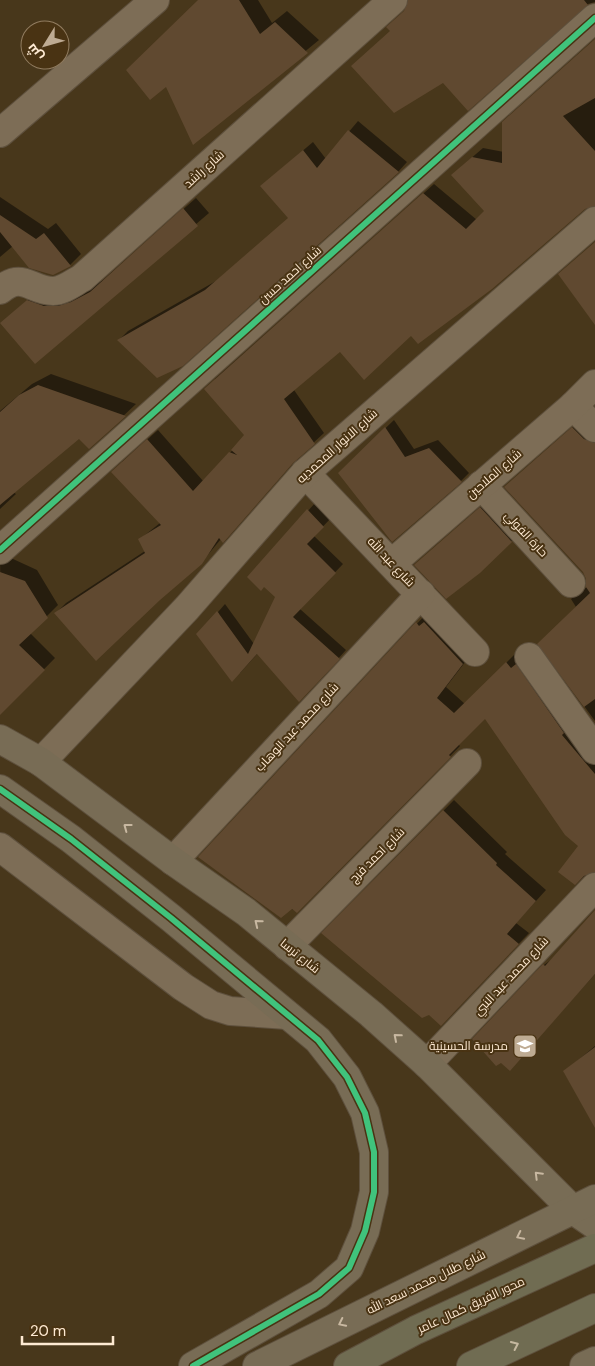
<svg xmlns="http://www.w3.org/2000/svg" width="595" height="1366" font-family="'DM Sans',Cairo,sans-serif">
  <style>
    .shadow { fill: #0007 }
    .building { fill: #604930 }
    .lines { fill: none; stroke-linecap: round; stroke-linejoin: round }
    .street-casing { stroke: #5e503d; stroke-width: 30 }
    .secondary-casing { stroke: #5e503d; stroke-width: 30 }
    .highway-casing { stroke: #5e503d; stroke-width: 30 }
    .street { stroke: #7d6d56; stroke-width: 28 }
    .secondary { stroke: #786c55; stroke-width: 28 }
    .highway { stroke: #706c52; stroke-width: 28 }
    .cycleway-casing { stroke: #493313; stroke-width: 9 }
    .cycleway { stroke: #40c37c; stroke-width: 6 }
    .oneway { stroke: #c8b8a1 }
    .oneway2 { stroke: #c5b89f }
    .labels { text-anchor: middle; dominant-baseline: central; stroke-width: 4; stroke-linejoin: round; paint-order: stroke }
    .street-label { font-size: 12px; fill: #feead3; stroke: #493313 }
    .poi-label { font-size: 12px; fill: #feead3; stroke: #493313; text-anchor: end }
  </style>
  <rect width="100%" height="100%" fill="#48371b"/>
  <g class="shadow">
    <path d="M199,0h59l14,23 15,-12 32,29 -126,103z"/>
    <path d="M409,0h186v2l-11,3 -141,76 -52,-50 15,-21z"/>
    <path d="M595,40v165l-11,3 -172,126 -72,17 -46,39 30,43 -26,24 -77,82 -20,24 -145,50 10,-10 79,-52 -5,-12 20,-16 -38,-61 36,-32 46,52 42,-47 -31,-56 219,-195 43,36 8,-9 -23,-45 21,-18 21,4z"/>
    <path d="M358,121l49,41 -9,10 -216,192 -63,-24 9,-9 88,-50 74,-63 -29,-32 52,-44 13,17z"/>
    <path d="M0,197l48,32 8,-6 25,31 -11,11 -57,-19 -13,11z"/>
    <path d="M196,198l13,15 -174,149 -21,-50 26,-23 44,2 19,-11z"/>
    <path d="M51,374l85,30 -47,44 -9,-11 -67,55 3,2 -16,15v-98l32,-27z"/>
    <path d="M583,418l12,11v292l-56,-77 37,-37 -5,-8 16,-12v-8l-3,-7 -78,-85z"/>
    <path d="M394,420l20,29 24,-9 31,33 -8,8 -122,-8z"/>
    <path d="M493,496l30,34 -44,42 -63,-7z"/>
    <path d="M316,502l15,16 -17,18 29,28 -43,45 46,41 -39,43 -49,-40 -18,20 -22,-61 7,-8 29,40 22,-47 -12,-12 -16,-8z"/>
    <path d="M0,553l37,17 21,35 -28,28 25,25 -53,54z"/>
    <path d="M427,613l45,40 -26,34 19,17 51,-51 79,99v119h-4l-16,13 5,-38 -95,-129 -27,27 2,2 -163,166 -97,-55z"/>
    <path d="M454,800l53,52 -2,2 41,36 -30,33 13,10 -77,81 -129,-81z"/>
    <path d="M595,912v62l-85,95 34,-104 11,-8z"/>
    <path d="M595,1046v79l-31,-53z"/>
  </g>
  <g class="building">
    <path d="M198,0h41l21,34 15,-12 33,31 -115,92 -27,-58 -16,13 -24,-30z"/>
    <path d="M408,0h176l4,5 -120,106 -25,-28 -49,30 -43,-47 39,-35 -4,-4 18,-16z"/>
    <path d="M595,39v59l-32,18 32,35v55l-10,3 -93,80 -74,55 -7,-8 -47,44 -24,-28 -56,47 31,45 -22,19 -70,80 -4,-5 -17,26 -42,36 -64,61 -42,-48 91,-60 -7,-14 23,-14 -50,-53 36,-33 46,52 36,-39 8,3 -6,-5 13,-15 -40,-46 219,-196 43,36 18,-18 -33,-36 21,-18 30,6v-41z"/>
    <path d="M348,130l51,42 -216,194 -26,12 -40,-38 88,-50 83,-72 -28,-32 43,-36 14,18z"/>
    <path d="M183,208l15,18 -163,138 -35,-41 27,-23 17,6h14l13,-4 19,-10z"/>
    <path d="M0,215l36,24 8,-6 27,33 -18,9 -24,-7 -29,-36z"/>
    <path d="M595,242v83l-37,-51z"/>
    <path d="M38,385l88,31 -37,33 -10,-10 -79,66v-93l19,-17z"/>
    <path d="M385,427l20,30 24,-9 33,34 -70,60 -54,-69z"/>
    <path d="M572,427l12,12 11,4v256l-11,8 -47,-63 53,-51 -4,-6v-8l-3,-7 -79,-85z"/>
    <path d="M480,507l32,35 -32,31 -34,26 -32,-34z"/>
    <path d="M307,509l17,18 -17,17 29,29 -43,44 47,42 -41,43 -42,-48 -25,28 -36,-48 21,-23 31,43 27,-57 -11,-10 -3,4 -14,-14z"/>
    <path d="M0,572l25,9 23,37 -29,27 26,25 -45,45z"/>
    <path d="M416,622l3,4 5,-4 39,42 -26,34 17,15 52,-51 5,6 5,-4 48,69 -2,2 33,39v98l-11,4 -9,9 -17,-13 20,-26 -13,-11 -80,-116 -36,36 2,2 -154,156 -5,-4 -11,9 -83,-61z"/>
    <path d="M443,810l54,53 -1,2 40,36 -29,33 12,10 -78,82 -12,-11 -7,3 -101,-85z"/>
    <path d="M595,910v64l-85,97 -9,-8 -5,3 -24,-27 71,-75 2,2z"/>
    <path d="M595,1047v81l-32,-57z"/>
  </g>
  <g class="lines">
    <g class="street-casing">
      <g id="street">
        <path d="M0,133l155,-133"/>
        <path d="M0,290c23,-19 31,1 53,1 10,0 20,-8 29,-13l311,-278"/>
        <path d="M573,406l22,22"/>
        <path d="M305,473l170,179"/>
        <path d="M481,485l90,98"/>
        <path d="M0,550l595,-532"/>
        <path d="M392,563l181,-157 22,-22"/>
        <path d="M529,657l66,93"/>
        <path d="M41,762l146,-154 118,-135 290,-252"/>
        <path d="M0,847l183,140 28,18 19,6 57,4"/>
        <path d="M173,861l248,-267"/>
        <path d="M287,946l180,-183"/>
        <path d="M427,1064l168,-177"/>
      </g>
    </g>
    <g class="secondary-casing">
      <g id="secondary">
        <path d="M0,739l41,23 132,99 73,51 125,102 56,50 146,146 22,15"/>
        <path d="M0,789l71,50 100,79 147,122 29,37 18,36 9,39v40l-9,39 -16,37 -30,26 -126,72"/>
        <path d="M257,1366l338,-167"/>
        <path d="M584,1366l11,-5"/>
      </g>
    </g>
    <g class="highway-casing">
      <g id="highway">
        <path d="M348,1366l68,-36 179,-82"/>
        <path d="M471,1366l124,-58"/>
      </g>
    </g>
    <use href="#street" class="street"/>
    <use href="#secondary" class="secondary"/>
    <use href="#highway" class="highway"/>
    <g class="cycleway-casing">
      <g id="cycleway">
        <path d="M0,550l595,-532"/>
        <path d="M0,789l71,50 100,79 147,122 29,37 18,36 9,39v40l-9,39 -16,37 -30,26 -126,72"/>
      </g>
    </g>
    <use href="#cycleway" class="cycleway"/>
  </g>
  <defs><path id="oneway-chevron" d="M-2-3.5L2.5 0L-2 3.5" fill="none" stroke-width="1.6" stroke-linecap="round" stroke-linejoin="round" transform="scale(1.25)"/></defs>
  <g class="oneway">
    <use href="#oneway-chevron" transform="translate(127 827) rotate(-143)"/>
    <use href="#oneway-chevron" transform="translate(258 923) rotate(-141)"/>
    <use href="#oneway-chevron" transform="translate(397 1037) rotate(-139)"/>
    <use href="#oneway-chevron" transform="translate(538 1175) rotate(-135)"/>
    <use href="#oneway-chevron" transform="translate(520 1236) rotate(154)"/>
    <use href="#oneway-chevron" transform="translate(342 1323) rotate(154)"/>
  </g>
  <use class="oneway2" href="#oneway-chevron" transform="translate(515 1345) rotate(-25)"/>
  <defs>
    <g id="school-square" transform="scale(1.25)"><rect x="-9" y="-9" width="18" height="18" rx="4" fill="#beab93" stroke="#493313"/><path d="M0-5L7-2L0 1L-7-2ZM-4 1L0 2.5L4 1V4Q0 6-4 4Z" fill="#fff"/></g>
  </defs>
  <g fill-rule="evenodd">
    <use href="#school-square" x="525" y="1046"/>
  </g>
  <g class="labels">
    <g class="street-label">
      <text transform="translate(204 169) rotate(-42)">شارع راشد</text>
      <text transform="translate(290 275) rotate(-42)">شارع احمد حسن</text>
      <text transform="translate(337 446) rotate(-42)">شارع الانوار المحمديه</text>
      <text transform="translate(494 474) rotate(-41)">شارع الملاحين</text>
      <text transform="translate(526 534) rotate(47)">حارة الفولي</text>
      <text transform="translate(391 562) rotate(47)">شارع عبد الله</text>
      <text transform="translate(297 727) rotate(-47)">شارع محمد عبد الوهاب</text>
      <text transform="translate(377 855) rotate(-45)">شارع احمد فرج</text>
      <text transform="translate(300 956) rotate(39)">شارع ترسا</text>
      <text transform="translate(511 976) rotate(-47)">شارع محمد عبد النبي</text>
      <text transform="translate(426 1282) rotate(-26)">شارع طلال محمد سعد الله</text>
      <text transform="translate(471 1305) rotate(-25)">محور الفريق كمال عامر</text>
    </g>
    <g class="poi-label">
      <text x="508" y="1046">مدرسة الحسينية</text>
    </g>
  </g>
  <g transform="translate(45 45) rotate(233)"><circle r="24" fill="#493313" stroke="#917c60"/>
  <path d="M0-4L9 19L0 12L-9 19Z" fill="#beab93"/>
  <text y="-8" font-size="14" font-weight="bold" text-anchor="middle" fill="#feead3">ش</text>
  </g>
  <path d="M22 1336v8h91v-8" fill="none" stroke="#feead3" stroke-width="2.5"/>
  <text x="30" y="1336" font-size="15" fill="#feead3" stroke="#493313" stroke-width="4" paint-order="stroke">20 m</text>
</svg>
